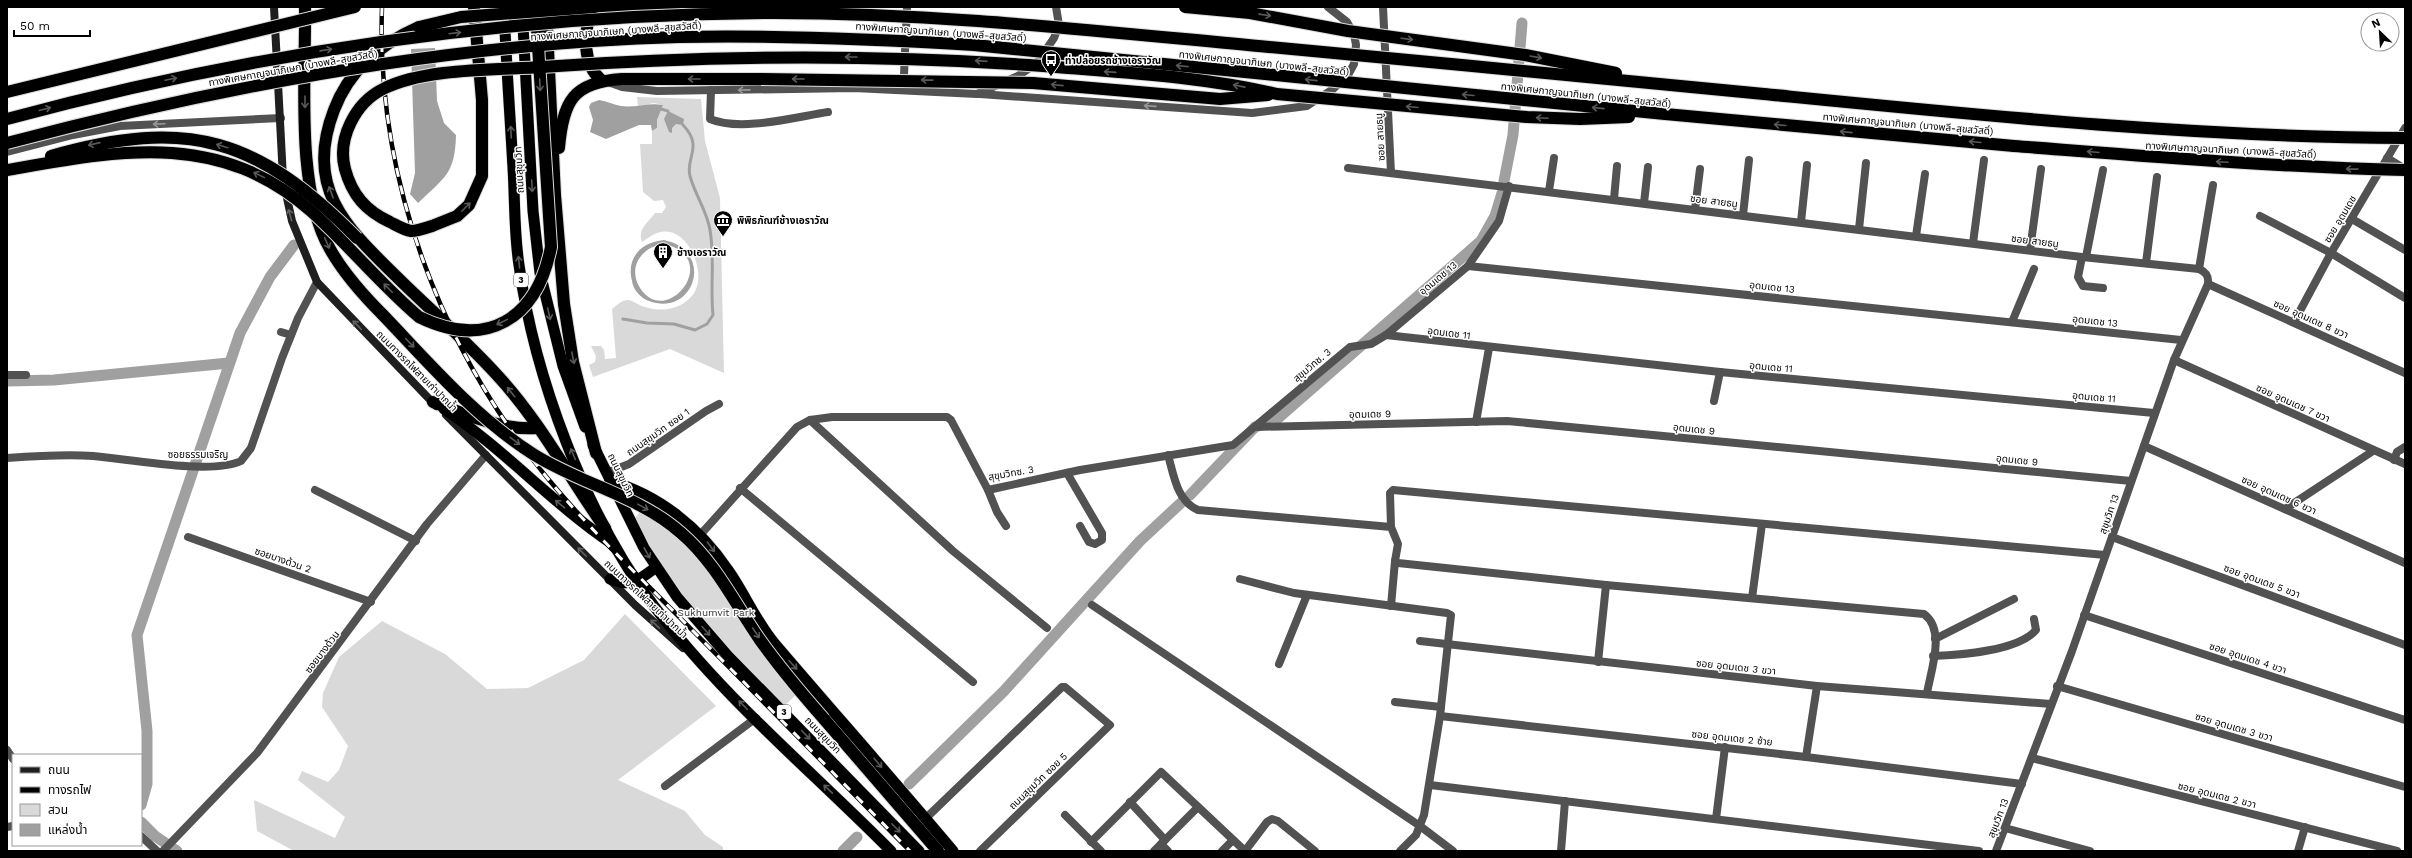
<svg xmlns="http://www.w3.org/2000/svg" width="2412" height="858" font-family="'Work Sans','Noto Sans Thai',sans-serif">
  <style>
    .green { fill: #d9d9d9 }
    .water { fill: #a0a0a0; fill-rule: evenodd }
    .lines { fill: none; stroke-linecap: round; stroke-linejoin: round }
    .stream { stroke: #a0a0a0; stroke-width: 3 }
    .canal { stroke: #a0a0a0; stroke-width: 11 }
    .trunk-casing { stroke: #dbdbdb; stroke-width: 12 }
    .motorway-casing { stroke: #dbdbdb; stroke-width: 14 }
    .minor { stroke: #525252; stroke-width: 8 }
    .secondary { stroke: #1f1f1f; stroke-width: 8 }
    .trunk { stroke: #000; stroke-width: 11 }
    .motorway { stroke: #000; stroke-width: 12 }
    .rail-casing { stroke: #000; stroke-width: 4.5 }
    .rail { stroke: #fff; stroke-width: 3; stroke-dasharray: 9; stroke-linecap: butt }
    .motorway-bridge-casing { stroke: #dbdbdb; stroke-width: 14; stroke-linecap: butt }
    .motorway-bridge { stroke: #000; stroke-width: 12 }
    .oneway { stroke: #595959 }
    .oneway2 { stroke: #979797 }
    .oneway3 { stroke: #626262 }
    .labels { text-anchor: middle; dominant-baseline: central; stroke-width: 3; stroke-linejoin: round; paint-order: stroke }
    .shield { fill: #fff; stroke: #4c4c4c; stroke-width: 1 }
    .shield-label { font-size: 9px; font-weight: bold; fill: #000 }
    .street-label { font-size: 10px; fill: #000; stroke: #fff }
    .poi-label { font-size: 10px; font-weight: bold; fill: #000; stroke: #fff; text-anchor: start }
    .park-label { font-size: 10px; fill: #303030; stroke: #fff }
  </style>
  <rect width="100%" height="100%" fill="#fff"/>
  <g class="green">
    <path d="M637,97l64,2 4,42 15,57 4,175 -54,-24 -77,28 -4,-12 6,-3 1,-6 -5,-10h10l3,4 1,9 11,-1 -4,-49c5,-4 10,-9 16,-9 5,0 11,6 17,7 16,5 33,3 45,-9 21,-19 -1,-72 -29,-66 -7,1 -14,7 -19,10 -5,-13 6,-19 13,-29h7l4,-6 -3,-7 -9,1 -11,-9 -3,-48h12v-13l5,-3v-8l6,-15 -9,-2 -16,3z"/>
    <path d="M644,507l37,25 119,159 -19,18 -82,-85 -68,-101z"/>
    <path d="M625,614l91,92 -98,74 67,31 20,24 18,12v4h-429l-37,-20 -3,-31 81,38 10,-21 -47,-37 4,-9 26,11 11,-12 9,-24 -26,-39 1,-14 16,-36 43,-36 63,33 42,35 41,-1 56,-28z"/>
  </g>
  <g class="water">
    <path d="M435,48l2,53 7,22 12,12c-1,39 -11,42 -38,68l-8,-9 5,-21 -4,-124z"/>
    <path d="M599,100c8,1 15,5 22,6 14,2 28,-4 42,-1l-6,15v8l-5,3 -1,-6h-12l-33,14 -16,-7 3,-12 -4,-13 2,-4z"/>
    <path d="M668,111l16,8 -1,6 -7,-1 -4,4v5l-3,-1 -5,-13z"/>
    <path d="M664,240c52,11 30,78 -15,61 -8,-3 -16,-11 -17,-20 -6,-23 9,-39 32,-41zM663,244c61,12 4,86 -23,44 -13,-21 2,-41 23,-44z"/>
  </g>
  <g class="lines">
    <g class="stream">
      <path d="M661,109l7,2"/>
      <path d="M623,319l24,4 27,1 21,6 12,-6 6,-9c-3,-28 2,-57 -3,-85 -3,-19 -15,-35 -20,-54 -5,-18 14,-29 -7,-51"/>
    </g>
    <g class="canal">
      <path d="M1504,181l9,-46 9,-112"/>
      <path d="M7,381l47,-1 175,-17"/>
      <path d="M1190,495l65,-68 22,-8 204,-178 14,-25 7,-23"/>
      <path d="M909,784l95,-93 136,-150 43,-40"/>
      <path d="M141,805l6,-21v-53l-10,-96 103,-302 30,-56 24,-32"/>
      <path d="M141,822l14,14 22,15"/>
      <path d="M843,851l14,-14"/>
    </g>
    <g class="trunk-casing">
      <g id="trunk">
        <path d="M504,7c2,54 6,107 9,161 2,32 1,65 6,97 15,111 67,251 135,341 68,91 158,165 237,245"/>
        <path d="M522,7l11,204 7,62 23,93 22,61"/>
        <path d="M444,409c60,40 108,94 167,134"/>
        <path d="M593,445l51,103 33,49 51,59 191,195"/>
        <path d="M610,481c49,14 90,47 118,89 17,24 28,52 47,74 59,69 119,137 178,207"/>
        <path d="M610,579c20,9 29,1 45,-11"/>
      </g>
    </g>
    <g class="motorway-casing">
      <g id="motorway">
        <path d="M305,7c1,69 -10,182 25,242 14,25 33,46 53,66"/>
        <path d="M546,7l9,188 9,109 9,58 23,91"/>
        <path d="M536,14l2,32"/>
        <path d="M419,27c-39,17 -70,43 -85,83 -31,81 15,120 68,172 32,31 65,60 95,93 42,45 72,102 108,153"/>
        <path d="M601,80c-19,-17 -16,-43 -12,-65l3,-3 119,-5"/>
        <path d="M1665,114l349,32"/>
        <path d="M559,148c4,-47 14,-66 63,-69h139"/>
        <path d="M432,226l25,-10 12,-11 13,-29v-76l-8,-93"/>
        <path d="M433,402c30,12 72,29 104,26"/>
        <path d="M824,719l114,132"/>
      </g>
    </g>
    <g class="minor">
      <path d="M1383,7l8,166"/>
      <path d="M608,82l14,5 35,4 197,-3 123,6 41,-18 19,-13 17,-25 5,-13 -3,-18"/>
      <path d="M901,85l3,-10 3,-68"/>
      <path d="M711,90l-1,29c31,13 85,-2 118,-7"/>
      <path d="M980,94l272,19 55,-7 26,-17 15,-14 6,-11 2,-19 -2,-11 -7,-12 -19,-15"/>
      <path d="M7,152l66,-17 47,-9 161,-8"/>
      <path d="M2387,158l18,11"/>
      <path d="M1348,168l734,89 117,12c7,3 10,7 9,15l-34,76 -102,291 -76,200"/>
      <path d="M1549,191l5,-33"/>
      <path d="M1614,199l3,-33"/>
      <path d="M1644,203l4,-36"/>
      <path d="M1695,209l5,-40"/>
      <path d="M1743,215l6,-55"/>
      <path d="M2260,216l71,37 74,45"/>
      <path d="M2352,219l53,31"/>
      <path d="M1801,222l6,-57"/>
      <path d="M1859,229l7,-66"/>
      <path d="M1916,236l9,-62"/>
      <path d="M1973,243l11,-83"/>
      <path d="M2030,250l11,-81"/>
      <path d="M2082,257l-4,20 5,9 20,2"/>
      <path d="M2086,257l17,-87"/>
      <path d="M2146,263l11,-86"/>
      <path d="M1468,266l31,-45 10,-35"/>
      <path d="M2199,269l14,-84"/>
      <path d="M2208,284l197,89"/>
      <path d="M2012,322l22,-53"/>
      <path d="M2294,322l37,-69 74,-125"/>
      <path d="M281,332l10,3"/>
      <path d="M1386,335l334,37 434,41"/>
      <path d="M2174,360l231,104"/>
      <path d="M7,375h19"/>
      <path d="M1714,401l6,-29"/>
      <path d="M810,420l143,131 94,77"/>
      <path d="M1476,422l13,-74"/>
      <path d="M1255,427l252,-6 624,60"/>
      <path d="M2144,446l261,117"/>
      <path d="M1168,455c6,21 9,46 30,55l193,17 7,17 -3,17 3,2 208,22 318,29c22,16 7,56 3,79"/>
      <path d="M7,458c28,-2 57,-4 86,-2 35,3 118,19 148,5l10,-13 31,-90 16,-40 19,-36"/>
      <path d="M2394,460l3,-8 8,-5"/>
      <path d="M606,473l23,-9 77,-53 13,-7"/>
      <path d="M1067,473l35,60v7l-7,4 -6,-2 -9,-16"/>
      <path d="M740,488l233,194"/>
      <path d="M315,490l101,51"/>
      <path d="M988,490l9,22 9,14"/>
      <path d="M2285,509l88,-58"/>
      <path d="M1391,527l-1,-34 3,-3 712,65"/>
      <path d="M701,534l96,-107 13,-7 22,-3h115l4,3 37,70 92,-20 153,-25 117,-98 21,-3 15,-9 82,-69 713,74"/>
      <path d="M188,537l183,65"/>
      <path d="M2112,537l293,108"/>
      <path d="M1240,579l54,14 153,20 4,2 -11,101 -16,99 -8,20 -16,16"/>
      <path d="M1752,598l10,-74"/>
      <path d="M1092,605l328,221 33,25"/>
      <path d="M1391,606l4,-45"/>
      <path d="M2084,615l321,105"/>
      <path d="M1935,639l79,-40"/>
      <path d="M1420,641l397,45 234,18"/>
      <path d="M1933,656c26,-1 85,-5 103,-26l-2,-11"/>
      <path d="M1598,662l8,-77"/>
      <path d="M1279,664l28,-69"/>
      <path d="M2057,686l348,101"/>
      <path d="M1395,702l46,5"/>
      <path d="M1440,716l366,41 216,27"/>
      <path d="M7,750l6,9"/>
      <path d="M1806,757l11,-71"/>
      <path d="M2032,758l365,93"/>
      <path d="M1430,785l549,66"/>
      <path d="M665,786l91,-68"/>
      <path d="M1130,802l35,38"/>
      <path d="M1065,815l36,36"/>
      <path d="M925,819l137,-132h3l45,38 -130,126"/>
      <path d="M1716,819l9,-72"/>
      <path d="M7,827l6,-1"/>
      <path d="M2005,828l85,23"/>
      <path d="M141,836l16,15"/>
      <path d="M1091,842l70,-70 84,79"/>
      <path d="M1161,844l7,7"/>
      <path d="M163,851l94,-98 170,-229 59,-69"/>
      <path d="M1154,851l44,-44"/>
      <path d="M1222,851l11,-11"/>
      <path d="M1245,851l22,-29 5,-3 6,2 37,30"/>
      <path d="M1561,851l4,-50"/>
      <path d="M2298,851l7,-24"/>
    </g>
    <g class="secondary">
      <path d="M274,7l9,171"/>
      <path d="M285,189l7,32 25,61 119,124"/>
      <path d="M446,415l189,190 48,43"/>
    </g>
    <use href="#trunk" class="trunk"/>
    <use href="#motorway" class="motorway"/>
    <g class="rail-casing">
      <path id="rail" d="M382,7c-6,171 58,342 167,473 44,53 95,101 143,150 73,73 145,147 218,221"/>
    </g>
    <use href="#rail" class="rail"/>
    <g class="motorway-bridge-casing">
      <g id="motorway-bridge">
        <path d="M1185,7l65,6 98,18 177,24 91,18"/>
        <path d="M419,27l42,-10 133,-10"/>
        <path d="M761,79l272,4 187,16 48,-4"/>
        <path d="M7,92l348,-85"/>
        <path d="M7,119c249,-67 508,-105 767,-106 166,0 330,19 495,34 165,16 330,30 495,47 213,21 427,43 641,44"/>
        <path d="M7,143c219,-58 445,-100 672,-106 99,-2 196,2 295,8l691,69"/>
        <path d="M2014,146c131,10 260,21 391,24"/>
        <path d="M51,156c137,-39 207,-18 306,82"/>
        <path d="M7,170c110,-19 211,-41 304,41 37,33 69,73 108,106 68,33 118,2 132,-70l-13,-201"/>
        <path d="M432,226c-6,2 -15,5 -21,5 -7,-1 -15,-6 -21,-9 -24,-11 -38,-27 -45,-53 -8,-30 10,-66 38,-80 41,-21 113,-19 159,-22 171,-12 343,-13 514,0 74,6 148,10 221,27l250,23 53,2 49,-2"/>
        <path d="M383,315c47,49 92,102 150,139 47,30 105,41 148,79 34,29 54,71 79,107 20,28 42,54 64,79"/>
      </g>
    </g>
    <use href="#motorway-bridge" class="motorway-bridge"/>
  </g>
  <defs><path id="oneway-shaft" d="M-6 0H5M1.5-3L5.5 0L1.5 3" fill="none" stroke-width="1.6" stroke-linecap="round" stroke-linejoin="round"/></defs>
  <g class="oneway">
    <use href="#oneway-shaft" transform="translate(1265 15) rotate(8)"/>
    <use href="#oneway-shaft" transform="translate(455 33) rotate(-7)"/>
    <use href="#oneway-shaft" transform="translate(1407 39) rotate(7)"/>
    <use href="#oneway-shaft" transform="translate(326 50) rotate(-8)"/>
    <use href="#oneway-shaft" transform="translate(851 57) rotate(-180)"/>
    <use href="#oneway-shaft" transform="translate(1536 57) rotate(10)"/>
    <use href="#oneway-shaft" transform="translate(981 61) rotate(-176)"/>
    <use href="#oneway-shaft" transform="translate(1182 66) rotate(-174)"/>
    <use href="#oneway-shaft" transform="translate(1110 72) rotate(-176)"/>
    <use href="#oneway-shaft" transform="translate(171 79) rotate(-12)"/>
    <use href="#oneway-shaft" transform="translate(694 79) rotate(-180)"/>
    <use href="#oneway-shaft" transform="translate(798 79) rotate(-180)"/>
    <use href="#oneway-shaft" transform="translate(927 80) rotate(-179)"/>
    <use href="#oneway-shaft" transform="translate(1311 80) rotate(-174)"/>
    <use href="#oneway-shaft" transform="translate(540 85) rotate(87)"/>
    <use href="#oneway-shaft" transform="translate(1057 85) rotate(-174)"/>
    <use href="#oneway-shaft" transform="translate(1239 86) rotate(-169)"/>
    <use href="#oneway-shaft" transform="translate(1468 95) rotate(-175)"/>
    <use href="#oneway-shaft" transform="translate(305 102) rotate(90)"/>
    <use href="#oneway-shaft" transform="translate(1412 107) rotate(-175)"/>
    <use href="#oneway-shaft" transform="translate(1598 108) rotate(-174)"/>
    <use href="#oneway-shaft" transform="translate(45 109) rotate(-15)"/>
    <use href="#oneway-shaft" transform="translate(1542 118) rotate(-177)"/>
    <use href="#oneway-shaft" transform="translate(1780 125) rotate(-175)"/>
    <use href="#oneway-shaft" transform="translate(511 132) rotate(-93)"/>
    <use href="#oneway-shaft" transform="translate(1846 132) rotate(-174)"/>
    <use href="#oneway-shaft" transform="translate(1975 142) rotate(-175)"/>
    <use href="#oneway-shaft" transform="translate(94 144) rotate(167)"/>
    <use href="#oneway-shaft" transform="translate(222 146) rotate(-163)"/>
    <use href="#oneway-shaft" transform="translate(2093 152) rotate(-175)"/>
    <use href="#oneway-shaft" transform="translate(2222 162) rotate(-177)"/>
    <use href="#oneway-shaft" transform="translate(2352 169) rotate(-179)"/>
    <use href="#oneway-shaft" transform="translate(259 175) rotate(-154)"/>
    <use href="#oneway-shaft" transform="translate(532 186) rotate(87)"/>
    <use href="#oneway-shaft" transform="translate(331 192) rotate(-110)"/>
    <use href="#oneway-shaft" transform="translate(466 207) rotate(-45)"/>
    <use href="#oneway-shaft" transform="translate(327 243) rotate(66)"/>
    <use href="#oneway-shaft" transform="translate(519 262) rotate(-96)"/>
    <use href="#oneway-shaft" transform="translate(388 288) rotate(-135)"/>
    <use href="#oneway-shaft" transform="translate(549 314) rotate(77)"/>
    <use href="#oneway-shaft" transform="translate(502 322) rotate(154)"/>
    <use href="#oneway-shaft" transform="translate(410 343) rotate(46)"/>
    <use href="#oneway-shaft" transform="translate(573 358) rotate(79)"/>
    <use href="#oneway-shaft" transform="translate(511 392) rotate(-128)"/>
    <use href="#oneway-shaft" transform="translate(515 441) rotate(36)"/>
    <use href="#oneway-shaft" transform="translate(573 454) rotate(-113)"/>
    <use href="#oneway-shaft" transform="translate(560 504) rotate(-140)"/>
    <use href="#oneway-shaft" transform="translate(643 507) rotate(29)"/>
    <use href="#oneway-shaft" transform="translate(711 547) rotate(53)"/>
    <use href="#oneway-shaft" transform="translate(647 553) rotate(61)"/>
    <use href="#oneway-shaft" transform="translate(706 631) rotate(48)"/>
    <use href="#oneway-shaft" transform="translate(756 633) rotate(56)"/>
    <use href="#oneway-shaft" transform="translate(793 665) rotate(48)"/>
    <use href="#oneway-shaft" transform="translate(743 705) rotate(-134)"/>
    <use href="#oneway-shaft" transform="translate(806 735) rotate(46)"/>
    <use href="#oneway-shaft" transform="translate(878 763) rotate(50)"/>
    <use href="#oneway-shaft" transform="translate(828 789) rotate(-136)"/>
    <use href="#oneway-shaft" transform="translate(896 828) rotate(45)"/>
  </g>
  <g class="oneway2">
    <use href="#oneway-shaft" transform="translate(744 90) rotate(179)"/>
    <use href="#oneway-shaft" transform="translate(1150 106) rotate(-176)"/>
    <use href="#oneway-shaft" transform="translate(159 124) rotate(178)"/>
  </g>
  <g class="oneway3">
    <use href="#oneway-shaft" transform="translate(290 215) rotate(-106)"/>
    <use href="#oneway-shaft" transform="translate(357 325) rotate(-134)"/>
    <use href="#oneway-shaft" transform="translate(582 552) rotate(-135)"/>
    <use href="#oneway-shaft" transform="translate(655 624) rotate(-137)"/>
  </g>
  <defs>
    <g id="bus-pin" transform="scale(1)"><path d="M0 17L-7.5 6A9.5 9.5 0 1 1 7.5 6Z" fill="#000" stroke="#fff"/><path d="M-5-6H5V4H4V6H2V4H-2V6H-4V4H-5ZM-3.5-4V0h7V-4ZM-3.5 1.2v1.5H-2V1.2ZM2 1.2v1.5H3.5V1.2Z" fill="#fff"/></g>
    <g id="museum-pin" transform="scale(1)"><path d="M0 17L-7.5 6A9.5 9.5 0 1 1 7.5 6Z" fill="#000" stroke="#fff"/><path d="M0-6L6-3V-2H-6V-3ZM-5-1h2V3h-2ZM-1-1h2V3h-2ZM3-1h2V3H3ZM-6 4H6V6H-6Z" fill="#fff"/></g>
    <g id="building-pin" transform="scale(1)"><path d="M0 17L-7.5 6A9.5 9.5 0 1 1 7.5 6Z" fill="#000" stroke="#fff"/><path d="M-4-6H4V6H1V3H-1V6H-4ZM-2.5-4.3h1.7v1.8h-1.7ZM.8-4.3h1.7v1.8H.8ZM-2.5-1h1.7V.8h-1.7ZM.8-1h1.7V.8H.8Z" fill="#fff"/></g>
  </defs>
  <g fill-rule="evenodd">
    <use href="#bus-pin" x="1051" y="60"/>
    <use href="#museum-pin" x="723" y="220"/>
    <use href="#building-pin" x="663" y="252"/>
  </g>
  <g class="labels">
    <g class="shield">
      <rect x="514" y="273" width="14" height="14" rx="3"/>
      <rect x="777" y="705" width="14" height="14" rx="3"/>
    </g>
    <g class="shield-label">
      <text x="521" y="280">3</text>
      <text x="784" y="712">3</text>
    </g>
    <g class="street-label">
      <text transform="translate(616 31) rotate(-4)">ทางพิเศษกาญจนาภิเษก (บางพลี-สุขสวัสดิ์)</text>
      <text transform="translate(941 32) rotate(4)">ทางพิเศษกาญจนาภิเษก (บางพลี-สุขสวัสดิ์)</text>
      <text transform="translate(1264 63) rotate(6)">ทางพิเศษกาญจนาภิเษก (บางพลี-สุขสวัสดิ์)</text>
      <text transform="translate(293 68) rotate(-10)">ทางพิเศษกาญจนาภิเษก (บางพลี-สุขสวัสดิ์)</text>
      <text transform="translate(1586 95) rotate(6)">ทางพิเศษกาญจนาภิเษก (บางพลี-สุขสวัสดิ์)</text>
      <text transform="translate(1908 124) rotate(5)">ทางพิเศษกาญจนาภิเษก (บางพลี-สุขสวัสดิ์)</text>
      <text transform="translate(1380 137) rotate(-93)">ซอย สายธนู</text>
      <text transform="translate(2231 150) rotate(3)">ทางพิเศษกาญจนาภิเษก (บางพลี-สุขสวัสดิ์)</text>
      <text transform="translate(519 170) rotate(-93)">ถนนสุขุมวิท</text>
      <text transform="translate(1714 201) rotate(7)">ซอย สายธนู</text>
      <text transform="translate(2340 219) rotate(-59)">ซอย อุดมเดช</text>
      <text transform="translate(2035 241) rotate(7)">ซอย สายธนู</text>
      <text transform="translate(1438 278) rotate(-40)">อุดมเดช 13</text>
      <text transform="translate(1772 287) rotate(6)">อุดมเดช 13</text>
      <text transform="translate(2311 319) rotate(24)">ซอย อุดมเดช 8 ขวา</text>
      <text transform="translate(2095 321) rotate(6)">อุดมเดช 13</text>
      <text transform="translate(1449 333) rotate(7)">อุดมเดช 11</text>
      <text transform="translate(1312 365) rotate(-40)">สุขุมวิทซ. 3</text>
      <text transform="translate(1771 367) rotate(5)">อุดมเดช 11</text>
      <text transform="translate(417 371) rotate(45)">ถนนทางรถไฟสายเก่าปากน้ำ</text>
      <text transform="translate(2094 397) rotate(5)">อุดมเดช 11</text>
      <text transform="translate(2293 403) rotate(24)">ซอย อุดมเดช 7 ขวา</text>
      <text transform="translate(1370 414) rotate(-1)">อุดมเดช 9</text>
      <text transform="translate(1694 429) rotate(6)">อุดมเดช 9</text>
      <text transform="translate(658 432) rotate(-35)">ถนนสุขุมวิท ซอย 1</text>
      <text x="198" y="454">ซอยธรรมเจริญ</text>
      <text transform="translate(2017 460) rotate(6)">อุดมเดช 9</text>
      <text transform="translate(1011 473) rotate(-10)">สุขุมวิทซ. 3</text>
      <text transform="translate(621 475) rotate(64)">ถนนสุขุมวิท</text>
      <text transform="translate(2279 495) rotate(24)">ซอย อุดมเดช 6 ขวา</text>
      <text transform="translate(2109 514) rotate(-71)">สุขุมวิท 13</text>
      <text transform="translate(283 560) rotate(19)">ซอยบางด้วน 2</text>
      <text transform="translate(2262 581) rotate(20)">ซอย อุดมเดช 5 ขวา</text>
      <text transform="translate(646 599) rotate(43)">ถนนทางรถไฟสายเก่าปากน้ำ</text>
      <text transform="translate(322 652) rotate(-53)">ซอยบางด้วน</text>
      <text transform="translate(2248 658) rotate(18)">ซอย อุดมเดช 4 ขวา</text>
      <text transform="translate(1736 667) rotate(6)">ซอย อุดมเดช 3 ขวา</text>
      <text transform="translate(2234 727) rotate(16)">ซอย อุดมเดช 3 ขวา</text>
      <text transform="translate(823 735) rotate(46)">ถนนสุขุมวิท</text>
      <text transform="translate(1732 738) rotate(6)">ซอย อุดมเดช 2 ซ้าย</text>
      <text transform="translate(1038 781) rotate(-44)">ถนนสุขุมวิท ซอย 5</text>
      <text transform="translate(2217 795) rotate(14)">ซอย อุดมเดช 2 ขวา</text>
      <text transform="translate(1998 818) rotate(-69)">สุขุมวิท 13</text>
    </g>
    <g class="poi-label">
      <text x="1065" y="60">ท่าปล่อยรถช้างเอราวัณ</text>
      <text x="737" y="220">พิพิธภัณฑ์ช้างเอราวัณ</text>
      <text x="677" y="252">ช้างเอราวัณ</text>
    </g>
    <g class="park-label">
      <text x="716" y="612">Sukhumvit Park</text>
    </g>
  </g>
  <rect width="2412" height="858" fill="none" stroke="#000000" stroke-width="16"/>
  <rect x="12" y="754" width="130" height="92" fill="#ffffff" stroke="#999999"/>
  <rect x="20" y="767" width="20" height="6" fill="#1f1f1f" stroke="#999999"/>
  <text x="48" y="774" font-size="12" fill="#000000">ถนน</text>
  <rect x="20" y="787" width="20" height="6" fill="#000000" stroke="#999999"/>
  <text x="48" y="794" font-size="12" fill="#000000">ทางรถไฟ</text>
  <rect x="20" y="804" width="20" height="12" fill="#d9d9d9" stroke="#999999"/>
  <text x="48" y="814" font-size="12" fill="#000000">สวน</text>
  <rect x="20" y="824" width="20" height="12" fill="#a0a0a0" stroke="#999999"/>
  <text x="48" y="834" font-size="12" fill="#000000">แหล่งน้ำ</text>
  <g transform="translate(2380 32) rotate(335)"><circle r="19" fill="#ffffff" stroke="#999999"/>
  <path d="M0-3L7 15L0 10L-7 15Z" fill="#000000"/>
  <text y="-6" font-size="11" font-weight="bold" text-anchor="middle" fill="#000000">N</text>
  </g>
  <path d="M14 30v6h76v-6" fill="none" stroke="#000000" stroke-width="2"/>
  <text x="20" y="30" font-size="12" fill="#000000" stroke="#ffffff" stroke-width="3" paint-order="stroke">50 m</text>
</svg>
